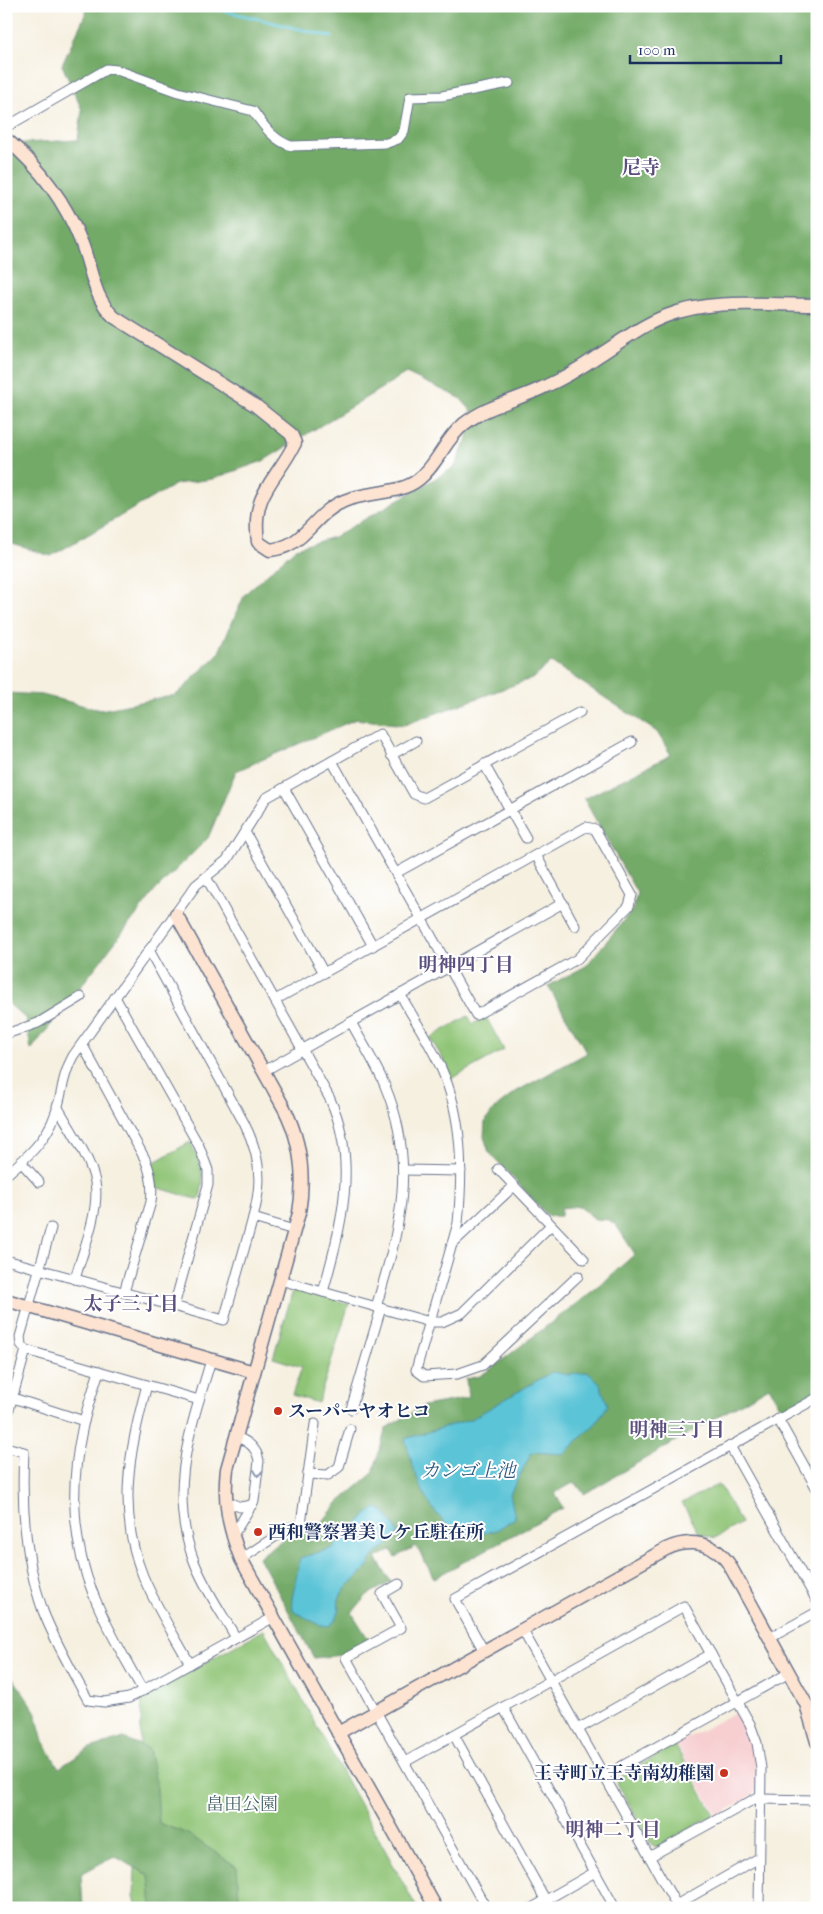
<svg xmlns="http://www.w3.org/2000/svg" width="823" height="1914" font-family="'IM FELL French Canon','Noto Serif JP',serif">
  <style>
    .built { fill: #f7cfd1 }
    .green { fill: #8fc476; stroke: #557a6a }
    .forest { fill: #73aa67; stroke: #476c62 }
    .water { fill: #5bc4d7; stroke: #3b7a9a }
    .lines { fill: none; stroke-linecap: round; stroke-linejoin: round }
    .stream { stroke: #5bc4d7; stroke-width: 3 }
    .street-casing { stroke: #68738c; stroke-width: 11 }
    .secondary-casing { stroke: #68738c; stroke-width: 15 }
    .street { stroke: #fff; stroke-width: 9 }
    .secondary { stroke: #fde3d1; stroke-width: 12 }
    .oneway { stroke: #8d97ae }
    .poi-dot { fill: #c8321e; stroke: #fff; stroke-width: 2 }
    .labels { text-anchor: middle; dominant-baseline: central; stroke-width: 4; stroke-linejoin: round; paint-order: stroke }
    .poi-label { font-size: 18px; font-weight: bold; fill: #1b2f5e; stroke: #fff; text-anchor: start }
    .park-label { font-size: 18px; fill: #446366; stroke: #fff }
    .neighbourhood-label { font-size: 19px; font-weight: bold; fill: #5b4f7e; stroke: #fff }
    .water-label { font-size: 19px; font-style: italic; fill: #2e5c82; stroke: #fff }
  </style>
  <rect width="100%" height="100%" fill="#fff"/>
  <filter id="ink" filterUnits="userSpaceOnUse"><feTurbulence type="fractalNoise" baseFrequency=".02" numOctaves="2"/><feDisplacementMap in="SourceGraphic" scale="10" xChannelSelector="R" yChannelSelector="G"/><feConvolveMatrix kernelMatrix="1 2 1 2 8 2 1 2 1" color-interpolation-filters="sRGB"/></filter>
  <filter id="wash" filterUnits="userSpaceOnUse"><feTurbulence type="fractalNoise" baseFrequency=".0096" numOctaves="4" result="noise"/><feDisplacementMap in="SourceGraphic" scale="20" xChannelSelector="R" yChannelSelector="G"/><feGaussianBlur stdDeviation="1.12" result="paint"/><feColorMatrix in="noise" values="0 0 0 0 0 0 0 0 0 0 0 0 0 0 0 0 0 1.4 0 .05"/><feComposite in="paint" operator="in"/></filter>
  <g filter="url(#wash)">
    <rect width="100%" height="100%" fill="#f6f0e0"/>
    <path class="built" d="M738,1711l16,35 3,42 -5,7 -35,21 -41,-72z"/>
    <g class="green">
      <path d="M468,1016l5,8 13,-7 18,33 -53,29 -8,-20 -13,-21z"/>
      <path d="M190,1142c11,22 17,33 9,58l-43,-13 -5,-23z"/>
      <path d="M294,1287l55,17 -31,99 -26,-8 10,-28 -29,-9z"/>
      <path d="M719,1484l22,39 -26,15 -16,-5 -17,-30z"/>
      <path d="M264,1630l153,278h-280l-3,-13 8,-198z"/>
      <path d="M675,1745l39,70 -58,32 -5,-3 -34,-61 2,-6z"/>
    </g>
    <g class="forest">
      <path d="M89,6h728v1384l-35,20 -13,-23 -185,107 -9,-12 -20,11 8,15 -129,70 -18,-32 -20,11 -5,-7 -15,8 15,24 -24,13 -15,18 17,27 -28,15 -27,3 -55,-101 27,-20 34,-12 18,-22 35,-30 13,-45 38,-22 44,-8 -2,-19 14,-3 12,-8 107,-82 36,-32 -19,-29 -7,-5 -14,-1 -16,-13 -18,2v8h-13l-59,-64 -5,-15 1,-15 9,-13 23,-18 70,-38 -39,-67 38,-20 47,-57 4,-16 -53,-94 87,-44 -14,-23 -106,-70 -18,16 -129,47 -48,-6 -120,52 -28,67 -53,53 -124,159 -5,-31 -20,-18v-129l3,-3 -3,-1v-175l36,2 59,15 75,-15 42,-41 27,-60 51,-46 38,-11 121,-70 21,-51 -16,-18 -54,-25 -143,88 -51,18 -36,5 -125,72 -45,-14v-398l72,-4 4,-30 -20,-45z"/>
      <path d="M6,1660l1,9 28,42 8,30 16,27 31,-20 34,-10 25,11 8,39 2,35 29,11 49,33 2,31 -14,10h-73l-3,-33 -35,-19 -33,18 2,34h-47l-4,-2 -2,2h-24z"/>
    </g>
    <g class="water">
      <path d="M552,1372l17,3 18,-3 12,10 9,23 -11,17 -33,32 -32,-2 -22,42 5,24 -18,12 -31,7c-6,-4 -14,-8 -20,-13 -24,-23 -32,-54 -41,-85l66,-20z"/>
      <path d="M377,1508l8,4 13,20c-4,11 -14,14 -22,22 -5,4 -7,11 -11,16 -6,7 -14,12 -20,19 -14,15 2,23 -16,37l-9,-1 -27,-14 -1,-12 8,-41 33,-10 34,-34z"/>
    </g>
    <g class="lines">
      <path class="stream" d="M205,6l127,31"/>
    </g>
  </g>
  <g filter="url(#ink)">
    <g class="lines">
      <g class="street-casing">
        <g id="street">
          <path d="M6,127l101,-58 10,1 61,22 75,19c11,15 20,29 38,35l96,-3 11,-4 6,-8 6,-34 32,-1 67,-13"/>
          <path d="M391,755l25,-14"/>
          <path d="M484,764l42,74"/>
          <path d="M284,788l89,158"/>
          <path d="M245,832l79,141"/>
          <path d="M536,855l39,71"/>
          <path d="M396,873l236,-131"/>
          <path d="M206,877l124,222c29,64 11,128 -7,193"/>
          <path d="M400,994c14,25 30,49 41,74 22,49 22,103 17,155l-42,147 8,6 33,-2 26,-9 95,-89"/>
          <path d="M115,997l84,149 9,24v15l-34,121"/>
          <path d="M275,1000l311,-173 9,2 37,66 -3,11 -52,53 -101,56c-48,-85 -96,-169 -144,-254"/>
          <path d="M351,1022c11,21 25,42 34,64 33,78 14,145 -9,221"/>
          <path d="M6,1034l32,-11 43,-26"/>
          <path d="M82,1044l63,115c6,14 8,29 6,43l-27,90"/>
          <path d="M264,1071l299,-168"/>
          <path d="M57,1106c12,21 34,53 38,76 5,30 -12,68 -20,97"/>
          <path d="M21,1162l18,20"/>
          <path d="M498,1169l86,90"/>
          <path d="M403,1170l58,1"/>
          <path d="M6,1175c20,-17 40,-34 49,-60 8,-21 6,-37 18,-59l123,-171 31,-25 39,-62 114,-64 34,60 10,4 156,-86"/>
          <path d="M253,1218l41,12"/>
          <path d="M452,1244l62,-58"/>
          <path d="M6,1260l218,60c7,-25 14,-49 21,-74 14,-48 23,-76 -1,-123l-95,-173"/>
          <path d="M280,1280l150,42h12l20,-9 89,-88"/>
          <path d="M26,1350l173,50"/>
          <path d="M211,1360c-20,68 -44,130 -17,201 10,27 28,52 42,77"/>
          <path d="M99,1371c-6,20 -13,39 -17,59 -12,55 -10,114 12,166 13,33 32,64 49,95"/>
          <path d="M147,1385c-18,65 -30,127 -4,191 13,31 31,59 47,88"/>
          <path d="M13,1398l71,23"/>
          <path d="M351,1409l30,-101"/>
          <path d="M778,1419l39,70"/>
          <path d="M6,1420l20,-70 -5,-6 -1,-7 31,-109"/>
          <path d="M730,1446l87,155"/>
          <path d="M6,1447l18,5c-3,54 1,108 19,159 12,31 29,60 45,89l16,2 25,-4 145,-81"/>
          <path d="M308,1474l20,1 11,-8 11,-38"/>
          <path d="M226,1501l14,6 12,-2"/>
          <path d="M232,1537l22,-36 5,-40c-2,-13 -12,-21 -24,-24"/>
          <path d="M241,1559l46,-30 14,-5 14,-100"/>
          <path d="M399,1584l-17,10 19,34 -55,30 140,250"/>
          <path d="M522,1629l156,279"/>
          <path d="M770,1638l47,-26"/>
          <path d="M484,1651l-29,-52 362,-201"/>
          <path d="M503,1707l112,201"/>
          <path d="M578,1729l133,-75"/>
          <path d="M454,1735l96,173"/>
          <path d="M405,1762l279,-156 66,118 7,19 4,25 -2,140"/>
          <path d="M604,1776l185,-103"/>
          <path d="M760,1799l57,1"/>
          <path d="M649,1857l111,-61"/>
          <path d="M676,1905l83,-47"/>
          <path d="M532,1908l63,-36"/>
        </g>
      </g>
      <g class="secondary-casing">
        <g id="secondary">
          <path d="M6,139c35,29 60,64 76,105 10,26 11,53 32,73l142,89 35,28 4,9c-20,40 -44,49 -37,99l12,8c6,-1 13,-2 18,-5 20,-9 31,-34 56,-44 24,-10 56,-6 75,-22 19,-15 26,-40 45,-55 24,-19 55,-24 82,-38 18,-8 36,-19 52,-30 22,-14 44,-31 68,-40 46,-18 98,-11 146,-11"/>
          <path d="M176,914l108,194c17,33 21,69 15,105l-72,256c-4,32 2,60 14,90l195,349"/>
          <path d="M6,1300l248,72"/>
          <path d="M338,1733l328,-184c24,-11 48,-7 63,15l77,140 11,38"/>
        </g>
      </g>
      <use href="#street" class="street"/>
      <use href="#secondary" class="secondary"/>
    </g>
    <defs><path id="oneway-chevron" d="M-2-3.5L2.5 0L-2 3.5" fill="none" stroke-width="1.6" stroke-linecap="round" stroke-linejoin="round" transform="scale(1.25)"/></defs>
    <use class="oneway" href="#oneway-chevron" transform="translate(258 1473) rotate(97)"/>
  </g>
  <g class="poi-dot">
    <circle cx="278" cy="1411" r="5"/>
    <circle cx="258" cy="1532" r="5"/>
    <circle cx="724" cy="1773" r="5"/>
  </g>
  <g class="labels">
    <g class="poi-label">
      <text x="288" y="1411">スーパーヤオヒコ</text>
      <text x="268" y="1532">西和警察署美しケ丘駐在所</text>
      <text x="714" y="1773" text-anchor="end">王寺町立王寺南幼稚園</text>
    </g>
    <g class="park-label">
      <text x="242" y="1804">畠田公園</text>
    </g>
    <g class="neighbourhood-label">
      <text x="641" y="168">尼寺</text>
      <text x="466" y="965">明神四丁目</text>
      <text x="131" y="1304">太子三丁目</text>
      <text x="677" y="1430">明神三丁目</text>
      <text x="613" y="1830">明神二丁目</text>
    </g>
    <g class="water-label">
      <text x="468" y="1471">カンゴ上池</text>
    </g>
  </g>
  <rect width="823" height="1914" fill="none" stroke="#fff" stroke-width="25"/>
  <path d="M630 55v8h151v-8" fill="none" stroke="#1b2f5e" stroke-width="2.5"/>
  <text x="638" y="55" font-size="15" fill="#1b2f5e" stroke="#ffffff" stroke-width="4" paint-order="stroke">100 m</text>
</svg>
